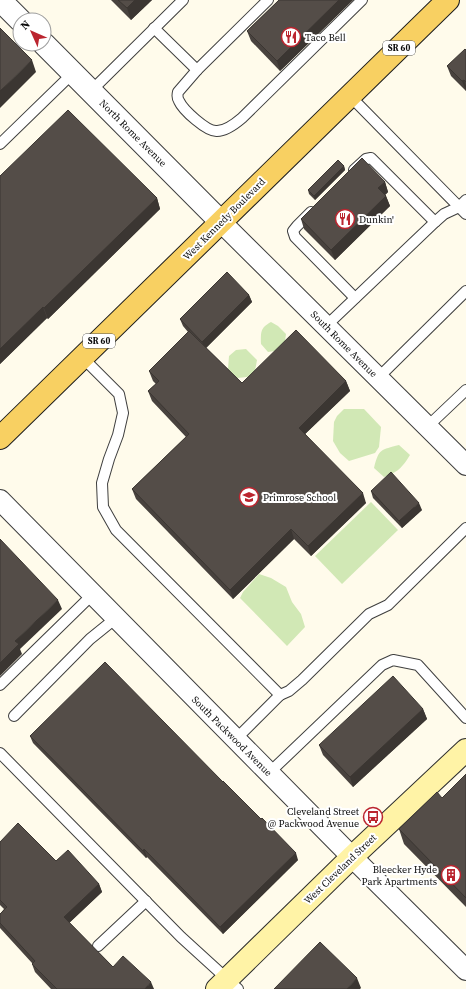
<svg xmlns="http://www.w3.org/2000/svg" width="466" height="989" font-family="'Source Serif 4',serif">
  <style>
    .green { fill: #d1e8b5 }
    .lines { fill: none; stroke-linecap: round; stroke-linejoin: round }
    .service-casing { stroke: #3f3f3f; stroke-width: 12 }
    .minor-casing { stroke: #3f3f3f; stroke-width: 22 }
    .tertiary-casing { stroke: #3f3f3f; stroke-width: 24 }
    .secondary-casing { stroke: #2e2e2e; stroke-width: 24 }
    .primary-casing { stroke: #1d1d1d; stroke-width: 24 }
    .service { stroke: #fff; stroke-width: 10 }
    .minor { stroke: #fff; stroke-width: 20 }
    .tertiary { stroke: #fff; stroke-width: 22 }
    .secondary { stroke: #fff3a6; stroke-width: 22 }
    .primary { stroke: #f8d062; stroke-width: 22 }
    .wall { fill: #48423e }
    .shaded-wall { fill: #3b3632 }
    .building { fill: #544d48; stroke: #3b3632 }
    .labels { text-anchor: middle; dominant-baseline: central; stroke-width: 4; stroke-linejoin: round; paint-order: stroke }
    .shield { fill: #fff; stroke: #555; stroke-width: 1 }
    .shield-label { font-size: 9px; font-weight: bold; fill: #0c0c0c }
    .poi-label { font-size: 10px; fill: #0c0c0c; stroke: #fff; text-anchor: start }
    .street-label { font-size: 10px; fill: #0c0c0c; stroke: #fff }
  </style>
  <rect width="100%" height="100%" fill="#fffbeb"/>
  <g class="green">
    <path d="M271,322l7,4 8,8 -1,7 -10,10 -7,1 -7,-8c0,-12 -1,-16 10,-22z"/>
    <path d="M246,349l11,11c-3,17 -2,16 -20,18l-9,-9 1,-13 7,-6z"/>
    <path d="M344,409h20l17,18 -2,20 -4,6 -26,8 -9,-8 -7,-12 1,-19 3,-6z"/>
    <path d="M399,445l11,10c-8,13 -12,17 -26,22l-10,-9c5,-20 7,-18 25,-23z"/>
    <path d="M371,502l27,28 -56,54 -27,-28z"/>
    <path d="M259,574l12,4 15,9 6,15 9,12 4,13 -18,19 -47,-48 3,-6z"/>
  </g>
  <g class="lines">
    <g class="service-casing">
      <g id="service">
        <path d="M268,0l-71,70 -19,22c-1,4 -1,6 1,9 4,9 28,31 38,30 9,0 18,-7 25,-13l120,-118"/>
        <path d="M154,28l43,42"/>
        <path d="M91,91l92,-91"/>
        <path d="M349,95l117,119"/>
        <path d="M0,144l73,-71"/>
        <path d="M354,170l12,-11 5,-1 64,64"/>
        <path d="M311,212l-14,14 -4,5 2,6 60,61"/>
        <path d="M326,326l109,-104 9,-8 15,-7 7,-7"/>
        <path d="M82,357l37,37 4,19 -5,22 -9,24 -7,24 1,24 13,23 164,165 -44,44"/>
        <path d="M378,378l88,-87"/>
        <path d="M427,427l39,-37"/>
        <path d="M0,685l93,-91"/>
        <path d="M280,695l9,-4 13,-11 67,-66 19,-9 78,-77"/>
        <path d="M14,716l76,-77 26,-21"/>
        <path d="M0,753l181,184 57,52"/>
        <path d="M269,773l113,-108 11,-5 25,5 48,53"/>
        <path d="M98,946l48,-45"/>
      </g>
    </g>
    <g class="minor-casing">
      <g id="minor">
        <path d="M221,222l245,243"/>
        <path d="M0,500l352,357 114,113"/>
      </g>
    </g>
    <g class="tertiary-casing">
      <g id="tertiary">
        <path d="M0,0l20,20"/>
        <path d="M44,44l177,178"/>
      </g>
    </g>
    <g class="secondary-casing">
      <path id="secondary" d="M217,989l135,-132 114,-107"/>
    </g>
    <g class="primary-casing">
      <path id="primary" d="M0,438l448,-438"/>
    </g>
    <use href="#service" class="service"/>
    <use href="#minor" class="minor"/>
    <use href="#tertiary" class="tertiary"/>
    <use href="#secondary" class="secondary"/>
    <use href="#primary" class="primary"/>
  </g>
  <g class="wall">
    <path d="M111,0h41l-21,20z"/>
    <path d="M279,0h74l-73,71 -29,-30 -4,-10z"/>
    <path d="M466,50v41l-15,-15 -4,-10z"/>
    <path d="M344,166l1,4 -30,30 -6,-6 -1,-4z"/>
    <path d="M0,176l157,22 3,11 -112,110 -1,-1 -47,46z"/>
    <path d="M385,182l3,10 -3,3 1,1 4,10 -55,54 -31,-31 -3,-10z"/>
    <path d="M249,295l3,7 -46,46 36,35 104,-2 4,10 -45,43 61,69 -55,53 -17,-17 -61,60 -97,-100 -4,-10 54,-52 -34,-36 -4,-10 8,-7 -3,-3 -4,-10 39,-39 -5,-6 -3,-7z"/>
    <path d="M371,491l51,19 -20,18 -29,-30z"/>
    <path d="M423,709l4,10 -74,68 -30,-32 -4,-10z"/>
    <path d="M30,736l268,124 -75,74 -76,-77 -1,1 -113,-115z"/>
    <path d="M466,774v133l-62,-63 -5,-15 43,-31z"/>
    <path d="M0,842l56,19 43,23 3,8 -33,31 44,44 41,22h-103l-16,-17 -3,-8v-1l-32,-35v-14l4,-5 -4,-4z"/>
  </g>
  <g class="shaded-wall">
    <path d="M135,0h17l-21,20 -4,-12z"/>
    <path d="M339,0h14l-73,71 -3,-10z"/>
    <path d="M32,60l4,12 -36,36v-17z"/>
    <path d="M464,80l2,6v5l-4,-10z"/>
    <path d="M344,166l1,4 -30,30 -1,-4z"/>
    <path d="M385,182l3,10 -6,6 -4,-10z"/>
    <path d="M386,196l4,10 -55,54 -4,-10z"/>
    <path d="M157,198l3,11 -112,110 -4,-11z"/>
    <path d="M249,295l3,7 -47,47 -3,-7z"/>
    <path d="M43,307l4,11 -47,46v-15z"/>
    <path d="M346,381l4,10 -48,46 -3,-9z"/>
    <path d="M363,493l3,10 -55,53 -3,-10z"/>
    <path d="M419,503l3,7 -20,18 -3,-7z"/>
    <path d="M291,529l3,10 -61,60 -3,-9z"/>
    <path d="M58,600l4,9 -42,40 2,5 -22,22v-13l15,-22z"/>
    <path d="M423,709l4,10 -74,68 -3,-10z"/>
    <path d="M144,849l3,8 -1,1 -3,-7z"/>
    <path d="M296,853l2,7 -75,74 -3,-7z"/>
    <path d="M99,884l3,8 -35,33 -3,-8z"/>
    <path d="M357,978l4,10 -1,1h-13z"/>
    <path d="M151,982l3,7h-9z"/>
  </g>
  <g class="building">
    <path d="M118,0h17l-8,8z"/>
    <path d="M279,0h60l-62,61 -30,-30z"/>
    <path d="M0,28l32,32 -32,31z"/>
    <path d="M465,49l1,1v32l-2,-2 -2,1 -15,-15z"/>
    <path d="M68,110l89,88 -113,110 -1,-1 -43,42v-173z"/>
    <path d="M362,158l23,24 -7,6 8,8 -55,54 -30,-31z"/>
    <path d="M338,160l6,6 -30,30 -6,-6z"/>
    <path d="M227,272l22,23 -47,47 -22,-23z"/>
    <path d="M296,330l50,51 -47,47 64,65 -55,53 -17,-17 -61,61 -98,-101 57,-55 -41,-43 11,-10 -10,-10 40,-40 53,52z"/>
    <path d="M391,472l28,31 -20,18 -28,-30z"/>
    <path d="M0,539l58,61 -43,41 4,3 -19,19z"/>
    <path d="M105,662l118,120v-1l38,38 1,-1 34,35 -76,74 -76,-78 -1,2 -113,-115z"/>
    <path d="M393,676l30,33 -73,68 -31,-32z"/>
    <path d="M466,774v124l-67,-69 38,-37 5,6z"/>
    <path d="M18,823l38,38 12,-11 31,34 -35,33 49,50 10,-11 28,26 -6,7h-88l-25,-25 3,-3 -35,-38v-9l7,-7 -7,-7v-58z"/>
    <path d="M320,942l37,36 -10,11h-73z"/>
  </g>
  <defs>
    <g id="restaurant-ring" transform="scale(1)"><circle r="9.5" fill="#fff" stroke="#bb252f" stroke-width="1.5"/><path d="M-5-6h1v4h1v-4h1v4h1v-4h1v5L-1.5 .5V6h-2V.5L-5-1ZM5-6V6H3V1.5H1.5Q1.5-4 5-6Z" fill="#bb252f"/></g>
    <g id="school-ring" transform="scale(1)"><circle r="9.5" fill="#fff" stroke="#bb252f" stroke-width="1.5"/><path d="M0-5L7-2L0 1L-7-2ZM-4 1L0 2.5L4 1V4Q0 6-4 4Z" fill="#bb252f"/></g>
    <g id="bus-ring" transform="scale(1)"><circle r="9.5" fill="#fff" stroke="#bb252f" stroke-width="1.5"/><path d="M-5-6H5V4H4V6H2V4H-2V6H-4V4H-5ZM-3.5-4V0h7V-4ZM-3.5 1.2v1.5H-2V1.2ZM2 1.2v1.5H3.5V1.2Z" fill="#bb252f"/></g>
    <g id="building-ring" transform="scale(1)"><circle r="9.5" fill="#fff" stroke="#bb252f" stroke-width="1.5"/><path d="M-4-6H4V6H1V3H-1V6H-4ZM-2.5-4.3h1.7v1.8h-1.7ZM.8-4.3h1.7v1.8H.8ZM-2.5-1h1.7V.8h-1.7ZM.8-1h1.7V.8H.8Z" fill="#bb252f"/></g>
  </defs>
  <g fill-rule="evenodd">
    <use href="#restaurant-ring" x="291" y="37"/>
    <use href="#restaurant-ring" x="345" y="219"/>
    <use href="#school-ring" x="249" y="497"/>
    <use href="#bus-ring" x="373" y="817"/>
    <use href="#building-ring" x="451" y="875"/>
  </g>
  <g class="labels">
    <g class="shield">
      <rect x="383" y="41" width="32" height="14" rx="3"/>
      <rect x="83" y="334" width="32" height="14" rx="3"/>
    </g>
    <g class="shield-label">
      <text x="399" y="48">SR 60</text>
      <text x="99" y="341">SR 60</text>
    </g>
    <g class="poi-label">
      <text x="305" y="37">Taco Bell</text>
      <text x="359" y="219">Dunkin'</text>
      <text x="263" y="497">Primrose School</text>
      <text x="359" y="811" text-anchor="end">Cleveland Street<tspan x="359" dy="12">@ Packwood Avenue</tspan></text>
      <text x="437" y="869" text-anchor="end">Bleecker Hyde<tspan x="437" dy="12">Park Apartments</tspan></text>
    </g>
    <g class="street-label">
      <text transform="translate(133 133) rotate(45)">North Rome Avenue</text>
      <text transform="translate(224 219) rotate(-45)">West Kennedy Boulevard</text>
      <text transform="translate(344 344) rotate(45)">South Rome Avenue</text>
      <text transform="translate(232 736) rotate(45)">South Packwood Avenue</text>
      <text transform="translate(340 869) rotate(-44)">West Cleveland Street</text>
    </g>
  </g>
  <g transform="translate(32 32) rotate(315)"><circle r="19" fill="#ffffff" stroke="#9e9e9e"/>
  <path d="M0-3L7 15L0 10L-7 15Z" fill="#bb252f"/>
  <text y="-6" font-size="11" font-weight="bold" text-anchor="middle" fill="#0c0c0c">N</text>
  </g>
</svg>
